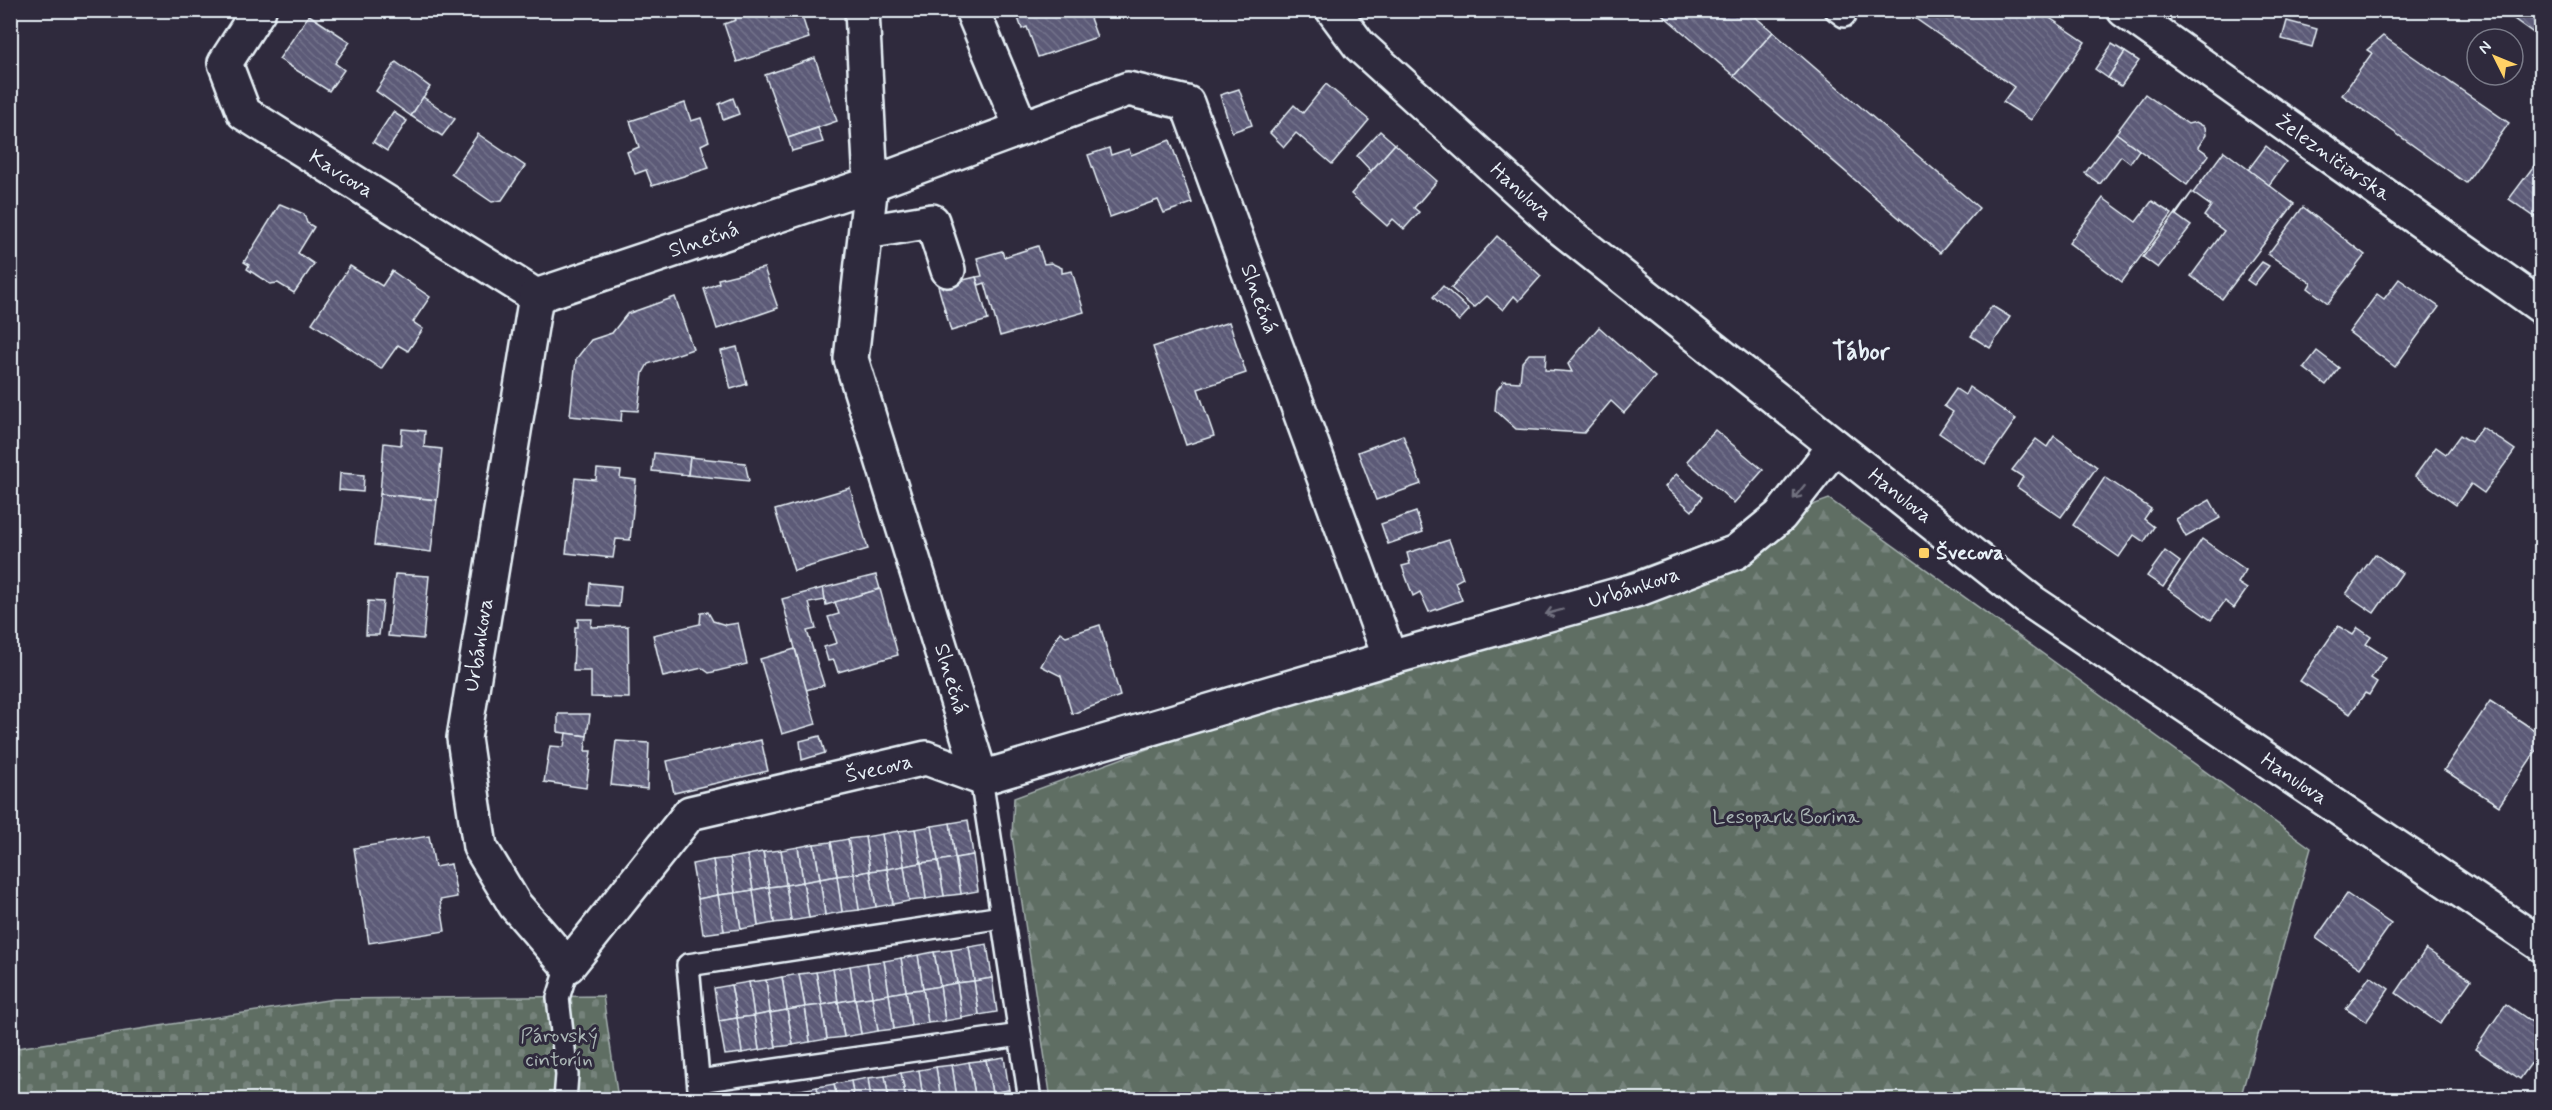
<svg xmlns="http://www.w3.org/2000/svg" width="2552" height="1110" font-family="Mynerve,sans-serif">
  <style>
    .forest { fill: url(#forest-firs); stroke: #a4b0ae; stroke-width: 1.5 }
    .cemetery { fill: url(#cemetery-stones); stroke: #a4b0ae; stroke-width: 1.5 }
    .building { fill: url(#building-back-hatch); stroke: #e8f1f8; stroke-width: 1.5 }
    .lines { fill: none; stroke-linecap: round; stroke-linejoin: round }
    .service-casing { stroke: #e8f1f8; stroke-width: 26 }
    .minor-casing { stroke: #e8f1f8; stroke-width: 38 }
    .tertiary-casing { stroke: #e8f1f8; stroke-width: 38 }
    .service { stroke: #2f2a3d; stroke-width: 21 }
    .minor { stroke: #2f2a3d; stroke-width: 33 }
    .tertiary { stroke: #2f2a3d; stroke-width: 33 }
    .oneway { stroke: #70707e }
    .poi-dot { fill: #ffd166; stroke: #2f2a3d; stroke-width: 2 }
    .labels { text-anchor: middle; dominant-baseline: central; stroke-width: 6; stroke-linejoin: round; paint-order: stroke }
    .street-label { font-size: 21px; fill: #e8f1f8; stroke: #2f2a3d }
    .poi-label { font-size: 21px; font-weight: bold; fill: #e8f1f8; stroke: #2f2a3d; text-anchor: start }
    .park-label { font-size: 21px; fill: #aab6b5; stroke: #2f2a3d }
    .quarter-label { font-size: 24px; font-weight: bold; fill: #e8f1f8; stroke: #2f2a3d }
  </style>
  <defs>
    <pattern id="forest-firs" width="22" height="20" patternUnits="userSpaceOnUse" patternTransform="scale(1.5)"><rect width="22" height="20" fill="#5f6e64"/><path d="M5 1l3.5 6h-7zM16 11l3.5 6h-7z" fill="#76837b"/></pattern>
    <pattern id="cemetery-stones" width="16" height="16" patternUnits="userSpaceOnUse" patternTransform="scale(1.5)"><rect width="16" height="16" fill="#5f6e64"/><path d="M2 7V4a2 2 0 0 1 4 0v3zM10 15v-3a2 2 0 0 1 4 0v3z" fill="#76837b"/></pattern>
    <pattern id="building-back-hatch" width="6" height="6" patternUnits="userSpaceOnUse" patternTransform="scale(1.5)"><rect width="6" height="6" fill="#5b5a77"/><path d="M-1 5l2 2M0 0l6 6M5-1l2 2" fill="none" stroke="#73728b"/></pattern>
  </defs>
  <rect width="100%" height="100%" fill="#2f2a3d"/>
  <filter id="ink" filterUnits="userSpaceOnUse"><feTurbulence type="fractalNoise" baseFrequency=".0167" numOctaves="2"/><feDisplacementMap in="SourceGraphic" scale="12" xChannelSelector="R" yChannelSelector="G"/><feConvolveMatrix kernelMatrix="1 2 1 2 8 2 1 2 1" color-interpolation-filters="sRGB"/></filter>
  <g filter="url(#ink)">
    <path class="forest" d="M1829,499l482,349 -71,251 -1189,1 -39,-265 2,-37z"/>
    <path class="cemetery" d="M603,996l15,103 -607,1v-51l323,-50z"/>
    <g class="building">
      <path d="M733,10h67l9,28 -72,24 -13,-38 12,-4z"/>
      <path d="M1025,10h62l10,27 -59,20 -11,-30 -5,2 -5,-14 8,-3z"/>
      <path d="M1657,10h90l26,22 -39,44z"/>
      <path d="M1903,10h135l47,32 -54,78 -28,-18 11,-15z"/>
      <path d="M2509,10h33v29l-35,-25z"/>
      <path d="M309,15l41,27 -15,21 9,7 -15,21 -50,-32z"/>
      <path d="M2287,21l30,8 -5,18 -30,-8z"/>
      <path d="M1773,32l206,176 -39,45 -206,-177z"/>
      <path d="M2383,36l126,87 -43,60 -124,-88 30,-42 -5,-3z"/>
      <path d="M2112,44l13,8 -17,26 -13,-9z"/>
      <path d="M2125,52l14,9 -18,25 -13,-8z"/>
      <path d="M815,58l22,63 -49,17 -23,-63z"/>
      <path d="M396,62l34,25 -19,29 -35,-25z"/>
      <path d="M1326,84l43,36 -37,44 -36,-31 -12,14 -14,-14 24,-28 9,8z"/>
      <path d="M1239,89l13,36 -20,7 -12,-37z"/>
      <path d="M2145,94l43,30 8,-2 9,5 1,8 -8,12 11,8 -22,30 -71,-52z"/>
      <path d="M423,97l32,22 -13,17 -31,-20z"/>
      <path d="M733,98l6,16 -16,6 -4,-16z"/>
      <path d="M685,103l6,18 10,-3 8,23 -8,4 8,23 -57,18 -6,-16 -11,4 -8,-22 12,-5 -9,-26z"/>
      <path d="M393,112l14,9 -20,30 -14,-9z"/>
      <path d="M818,128l5,14 -31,9 -4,-13z"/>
      <path d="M1380,131l15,13 -24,27 -14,-15z"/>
      <path d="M2116,133l23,17 -9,13 -9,-7 -21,28 -15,-11z"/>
      <path d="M478,134l47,32 -23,34 -10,2 -41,-28z"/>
      <path d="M1170,140l22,63 -28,10 -6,-13 -48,17 -22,-62 21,-7 2,7 18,-6 2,6z"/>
      <path d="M1395,144l42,37 -23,27 5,4 -15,17 -11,-10 -6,7 -36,-32z"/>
      <path d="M2266,146l20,16 -17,23 -21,-15z"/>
      <path d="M2224,151l70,53 -72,95 -31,-23 33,-45 -20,-15 7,-10 -18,-13z"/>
      <path d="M2542,155v67l-33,-23z"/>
      <path d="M2192,192l-16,23 15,11 -33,42 -15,-11z"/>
      <path d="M2103,198l33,24 16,-21 20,13 -50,68 -53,-39z"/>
      <path d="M280,204l24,10 3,9 7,4 -16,26 16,11 -20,29 -16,-10 -8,1 -23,-15 2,-4 -5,-3z"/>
      <path d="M2303,207l62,48 -37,48 -20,-15 3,-5 -43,-29z"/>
      <path d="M1497,236l44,40 -22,25 -5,-5 -11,14 -16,-14 -13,12 -23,-20z"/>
      <path d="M1038,246l6,18 7,-1 11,5v5l10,-2 12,41 -84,24 -15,-53 -6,2 -3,-8 6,-1 -5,-18 25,-7 2,6z"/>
      <path d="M2262,262l7,4 -15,19 -7,-5z"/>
      <path d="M350,266l32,20 10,-15 38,26 -17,25 10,7 -15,22 -10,-6 -17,24 -69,-46z"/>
      <path d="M764,268l14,40 -61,21 -13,-40 15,-6 -1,-4z"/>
      <path d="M976,277l12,43 -37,11 -13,-45z"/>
      <path d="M2399,279l40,28 -44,60 -46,-35 28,-38 7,5z"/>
      <path d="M1443,286l26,24 -10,11 -26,-24z"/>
      <path d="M675,297l18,52 -45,15 -5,9 -5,38 -16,-1 -1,11 -51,-5 6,-57 15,-19 21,-7 15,-19z"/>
      <path d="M1992,306l18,11 -20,31 -19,-12z"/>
      <path d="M1229,322l17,51 -48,16 16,47 -28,9 -33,-98z"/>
      <path d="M1599,327l56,50 -31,36 -13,-12 -27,32 -68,-4 -21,-19 2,-20 7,-9 16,1 2,-20 7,-8h17l-1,16 27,2 -4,-8z"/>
      <path d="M737,347l10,37 -16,5 -10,-38z"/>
      <path d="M2317,351l22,17 -13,17 -22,-17z"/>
      <path d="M1969,387l47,32 -31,45 -46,-31 14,-21 -9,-6 12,-17 9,6z"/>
      <path d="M2482,427l33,23 -31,43 -13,-9 -15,21 -41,-29 21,-29 10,7 14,-19 11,7z"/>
      <path d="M402,429l23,2 -1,16 18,2 -5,51 -57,-6 4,-51 17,2z"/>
      <path d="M1715,430l48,40 -29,33 -47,-42z"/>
      <path d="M1403,435l18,49 -45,16 -18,-48z"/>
      <path d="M2054,436l43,31 -36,50 -44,-30 6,-10 -11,-7 24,-31 11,8z"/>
      <path d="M654,453l36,4 -2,18 -36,-4z"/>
      <path d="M690,457l55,6 4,18 -61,-6z"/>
      <path d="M597,469l24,2 -1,7 16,2 -6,60 -14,-1 -3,19 -47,-5 9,-75 21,2z"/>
      <path d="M340,473l24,2 -1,17 -24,-2z"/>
      <path d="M1676,474l26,23 -10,14 -27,-24z"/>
      <path d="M2105,477l46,32 -7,10 10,8 -10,15 -10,-7 -15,22 -46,-32z"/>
      <path d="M850,488l18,61 -74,22 -19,-61z"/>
      <path d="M380,494l57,6 -6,52 -57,-7z"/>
      <path d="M2210,500l10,18 -34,19 -10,-18z"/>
      <path d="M1416,512l7,20 -35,12 -7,-20z"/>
      <path d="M2202,539l44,31 -8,13 9,6 -13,19 -9,-7 -14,19 -43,-31z"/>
      <path d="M1449,540l14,38 -8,4 7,18 -33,12 -9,-20 -7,4 -11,-30 8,-2 -3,-11z"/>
      <path d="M2165,551l15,11 -17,25 -16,-11z"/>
      <path d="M2375,554l27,19 -28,40 -28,-19z"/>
      <path d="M395,574l34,2 -6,63 -35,-3z"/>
      <path d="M876,575l4,14 -54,16 -3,-17z"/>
      <path d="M590,583l31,3 -2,21 -31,-2z"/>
      <path d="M823,588l2,12 -16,3 7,26 -9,2 17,54 -18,5 -24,-91z"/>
      <path d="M880,589l18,66 -60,17 -4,-12 -6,1 -4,-14 13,-4 -9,-26 11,-3 -4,-12z"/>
      <path d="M368,601l15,1 -4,33h-13z"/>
      <path d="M708,612l5,9 13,4 12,-2 9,41 -38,9 -7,-5 -39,9 -10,-42 47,-11 1,-11z"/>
      <path d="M578,619h14l-1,8 37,-1 1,72 -38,-1v-26h-18l2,-44h3z"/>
      <path d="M1100,625l20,71 -48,18 -11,-38 -20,-10 19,-34 6,4z"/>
      <path d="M2338,626l15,9 5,-7 13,9 -5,7 20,13 -15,21 6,4 -8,13 -4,-2 -15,21 -50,-33z"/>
      <path d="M795,649l21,75 -34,10 -22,-75z"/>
      <path d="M2490,701l52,34v7l-43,64 -55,-36z"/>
      <path d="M558,714h32l-3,22 -29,-4z"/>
      <path d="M566,733l21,3 -2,15h6l-5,37 -42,-6 6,-36 14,1z"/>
      <path d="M820,736l5,17 -23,7 -2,-19z"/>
      <path d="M761,740l7,31 -94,22 -7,-32z"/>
      <path d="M616,741l33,2 -2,46 -36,-4z"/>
      <path d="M968,820l5,35 -18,3 -5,-35z"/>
      <path d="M950,823l5,35 -17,3 -6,-35z"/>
      <path d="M932,826l6,35 -17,2 -6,-34z"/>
      <path d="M915,829l6,34 -17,3 -5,-35z"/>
      <path d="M899,831l5,35 -17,3 -5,-35z"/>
      <path d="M882,834l5,35 -17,2 -5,-34z"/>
      <path d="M429,836l6,31 16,-3 6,33 -17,3 5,31 -76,12 -15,-95z"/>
      <path d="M865,837l5,34 -16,3 -6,-35z"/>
      <path d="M848,839l6,35 -17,2 -6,-34z"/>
      <path d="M831,842l6,34 -17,3 -6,-35z"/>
      <path d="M814,844l6,35 -17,3 -5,-35z"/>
      <path d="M798,847l5,35 -17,3 -5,-35z"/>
      <path d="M781,850l5,35 -17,2 -6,-35z"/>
      <path d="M763,852l6,35 -16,3 -6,-35z"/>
      <path d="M747,855l6,35 -18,3 -5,-35z"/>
      <path d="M973,855l5,36 -17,3 -6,-36z"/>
      <path d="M730,858l5,35 -17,2 -5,-35z"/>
      <path d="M955,858l6,36 -17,2 -6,-35z"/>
      <path d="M713,860l5,35 -20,4 -6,-35z"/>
      <path d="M938,861l6,35 -18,3 -5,-36z"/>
      <path d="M921,863l5,36 -17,2 -5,-35z"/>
      <path d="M904,866l5,35 -16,3 -6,-35z"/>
      <path d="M887,869l6,35 -17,3 -6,-36z"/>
      <path d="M870,871l6,36 -17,3 -5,-36z"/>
      <path d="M854,874l5,36 -17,2 -5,-36z"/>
      <path d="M837,876l5,36 -17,3 -5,-36z"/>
      <path d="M820,879l5,36 -16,3 -6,-36z"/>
      <path d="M803,882l6,36 -18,3 -5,-36z"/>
      <path d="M786,885l5,36 -17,2 -5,-36z"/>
      <path d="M769,887l5,36 -16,3 -5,-36z"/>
      <path d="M753,890l5,36 -17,3 -6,-36z"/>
      <path d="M735,893l6,36 -17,2 -6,-36z"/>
      <path d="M2347,894l44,30 -31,44 -44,-30z"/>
      <path d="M718,895l6,36 -21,3 -5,-35z"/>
      <path d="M987,944l5,34 -18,3 -5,-34z"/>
      <path d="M969,947l5,34 -17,2 -6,-33z"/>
      <path d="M2426,949l45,31 -31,44 -44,-31z"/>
      <path d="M951,950l6,33 -17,3 -6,-34z"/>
      <path d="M934,952l6,34 -17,3 -5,-34z"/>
      <path d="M918,955l5,34 -17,2 -5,-33z"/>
      <path d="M901,958l5,33 -17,3 -5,-33z"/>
      <path d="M884,961l5,33 -17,3 -5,-34z"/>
      <path d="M867,963l5,34 -17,2 -5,-33z"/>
      <path d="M850,966l5,33 -17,3 -5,-33z"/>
      <path d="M833,969l5,33 -16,3 -6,-33z"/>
      <path d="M816,972l6,33 -17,2 -6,-33z"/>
      <path d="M799,974l6,33 -18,3 -5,-33z"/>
      <path d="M2370,976l19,13 -23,33 -20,-13z"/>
      <path d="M782,977l5,33 -17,3 -4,-33z"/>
      <path d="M992,978l5,34 -18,3 -5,-34z"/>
      <path d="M766,980l4,33 -16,3 -5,-34z"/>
      <path d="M974,981l5,34 -17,3 -5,-35z"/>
      <path d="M749,982l5,34 -17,2 -6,-33z"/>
      <path d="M957,983l5,35 -17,3 -5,-35z"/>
      <path d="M731,985l6,33 -18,3 -5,-33z"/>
      <path d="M940,986l5,35 -17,2 -5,-34z"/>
      <path d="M923,989l5,34 -17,3 -5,-35z"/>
      <path d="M906,991l5,35 -17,3 -5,-35z"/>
      <path d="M889,994l5,35 -16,2 -6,-34z"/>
      <path d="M872,997l6,34 -17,3 -6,-35z"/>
      <path d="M855,999l6,35 -17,3 -6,-35z"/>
      <path d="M838,1002l6,35 -17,2 -5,-34z"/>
      <path d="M2506,1004l36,25v19l-22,31 -45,-30z"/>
      <path d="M822,1005l5,34 -17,3 -5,-35z"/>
      <path d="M805,1007l5,35 -17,3 -6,-35z"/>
      <path d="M787,1010l6,35 -17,2 -6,-34z"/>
      <path d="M770,1013l6,34 -17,3 -5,-34z"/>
      <path d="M754,1016l5,34 -17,3 -5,-35z"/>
      <path d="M737,1018l5,35 -17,2 -6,-34z"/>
      <path d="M1004,1057l5,33 -17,3 -6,-33z"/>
      <path d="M986,1060l6,33 -17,2 -6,-33z"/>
      <path d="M969,1062l6,33 -18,3 -5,-33z"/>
      <path d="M952,1065l5,33 -16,2 -5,-33z"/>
      <path d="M936,1067l5,33h-18l-4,-30z"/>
      <path d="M919,1070l4,30h-17l-5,-27z"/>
      <path d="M901,1073l5,27h-17l-4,-24z"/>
      <path d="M885,1076l4,24h-18l-3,-22z"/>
      <path d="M868,1078l3,22h-17l-3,-19z"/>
      <path d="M851,1081l3,19h-17l-3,-16z"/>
      <path d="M834,1084l3,16h-18l-2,-13z"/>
      <path d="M817,1087l2,13h-18l-1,-10z"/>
      <path d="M800,1090l1,10h-17l-1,-8z"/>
      <path d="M1009,1090l1,10h-17l-1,-7z"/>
      <path d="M783,1092l1,8h-17l-1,-5z"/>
      <path d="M992,1093l1,7h-18v-5z"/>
    </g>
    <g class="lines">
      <g class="service-casing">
        <g id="service">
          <path d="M1836,10l8,6 4,-6"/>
          <path d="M981,778l49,322"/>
          <path d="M699,1081l321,-46"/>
          <path d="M565,1100l2,-25 -9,-77 10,-32"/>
          <path d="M700,1100l-12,-135 314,-48"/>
        </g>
      </g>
      <g class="minor-casing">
        <g id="minor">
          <path d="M259,10l-34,53 19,50 292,183"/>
          <path d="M862,10l9,174 -20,175 130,419"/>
          <path d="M972,10l49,117"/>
          <path d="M2124,10l418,297"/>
          <path d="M866,232l66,-11 16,49"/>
          <path d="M536,296l-72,442 16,109 35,58 53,61 122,-153 236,-55 55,20 409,-120 249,-69 97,-37 44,-36 55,-70"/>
          <path d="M536,296l335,-112 257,-95 59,14 203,555"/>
        </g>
      </g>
      <g class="tertiary-casing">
        <path id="tertiary" d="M1333,10l26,35 198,180 475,377 510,343"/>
      </g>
      <use href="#service" class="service"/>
      <use href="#minor" class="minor"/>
      <use href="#tertiary" class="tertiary"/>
    </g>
    <defs><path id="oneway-shaft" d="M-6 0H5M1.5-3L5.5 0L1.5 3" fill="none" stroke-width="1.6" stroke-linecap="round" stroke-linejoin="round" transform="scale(1.5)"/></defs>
    <g class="oneway">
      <use href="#oneway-shaft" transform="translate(1799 492) rotate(129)"/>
      <use href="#oneway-shaft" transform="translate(1554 612) rotate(165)"/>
    </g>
  </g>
  <rect class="poi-dot" x="1918" y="547" width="12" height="12" rx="3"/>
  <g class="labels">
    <g class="street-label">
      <text transform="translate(2333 158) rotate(35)">Železničiarska</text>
      <text transform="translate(341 174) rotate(32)">Kavcova</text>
      <text transform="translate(1521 192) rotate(42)">Hanulova</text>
      <text transform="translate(704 240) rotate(-19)">Slnečná</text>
      <text transform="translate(1259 299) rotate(70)">Slnečná</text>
      <text transform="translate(1900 496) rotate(38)">Hanulova</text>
      <text transform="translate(1634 588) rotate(-18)">Urbánkova</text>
      <text transform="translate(479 645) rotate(-81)">Urbánkova</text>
      <text transform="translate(951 679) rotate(73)">Slnečná</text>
      <text transform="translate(879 769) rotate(-13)">Švecova</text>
      <text transform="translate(2294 779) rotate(34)">Hanulova</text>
    </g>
    <g class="poi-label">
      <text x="1936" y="553">Švecova</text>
    </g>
    <g class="park-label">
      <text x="1786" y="817">Lesopark Borina</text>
      <text x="559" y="1036">Párovský<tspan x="559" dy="24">cintorín</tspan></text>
    </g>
    <g class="quarter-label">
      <text x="1861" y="352">Tábor</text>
    </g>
  </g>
  <rect width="2552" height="1110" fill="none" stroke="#2f2a3d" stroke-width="36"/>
  <rect x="18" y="18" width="2516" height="1074" fill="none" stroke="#e8f1f8" stroke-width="2" filter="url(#ink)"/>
  <g transform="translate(2495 57) rotate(313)"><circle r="28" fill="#2f2a3d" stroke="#797a88" stroke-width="1.5"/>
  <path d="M0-4.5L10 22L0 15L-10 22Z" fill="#ffd166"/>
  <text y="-9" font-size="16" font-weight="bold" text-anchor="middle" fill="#e8f1f8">N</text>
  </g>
</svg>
